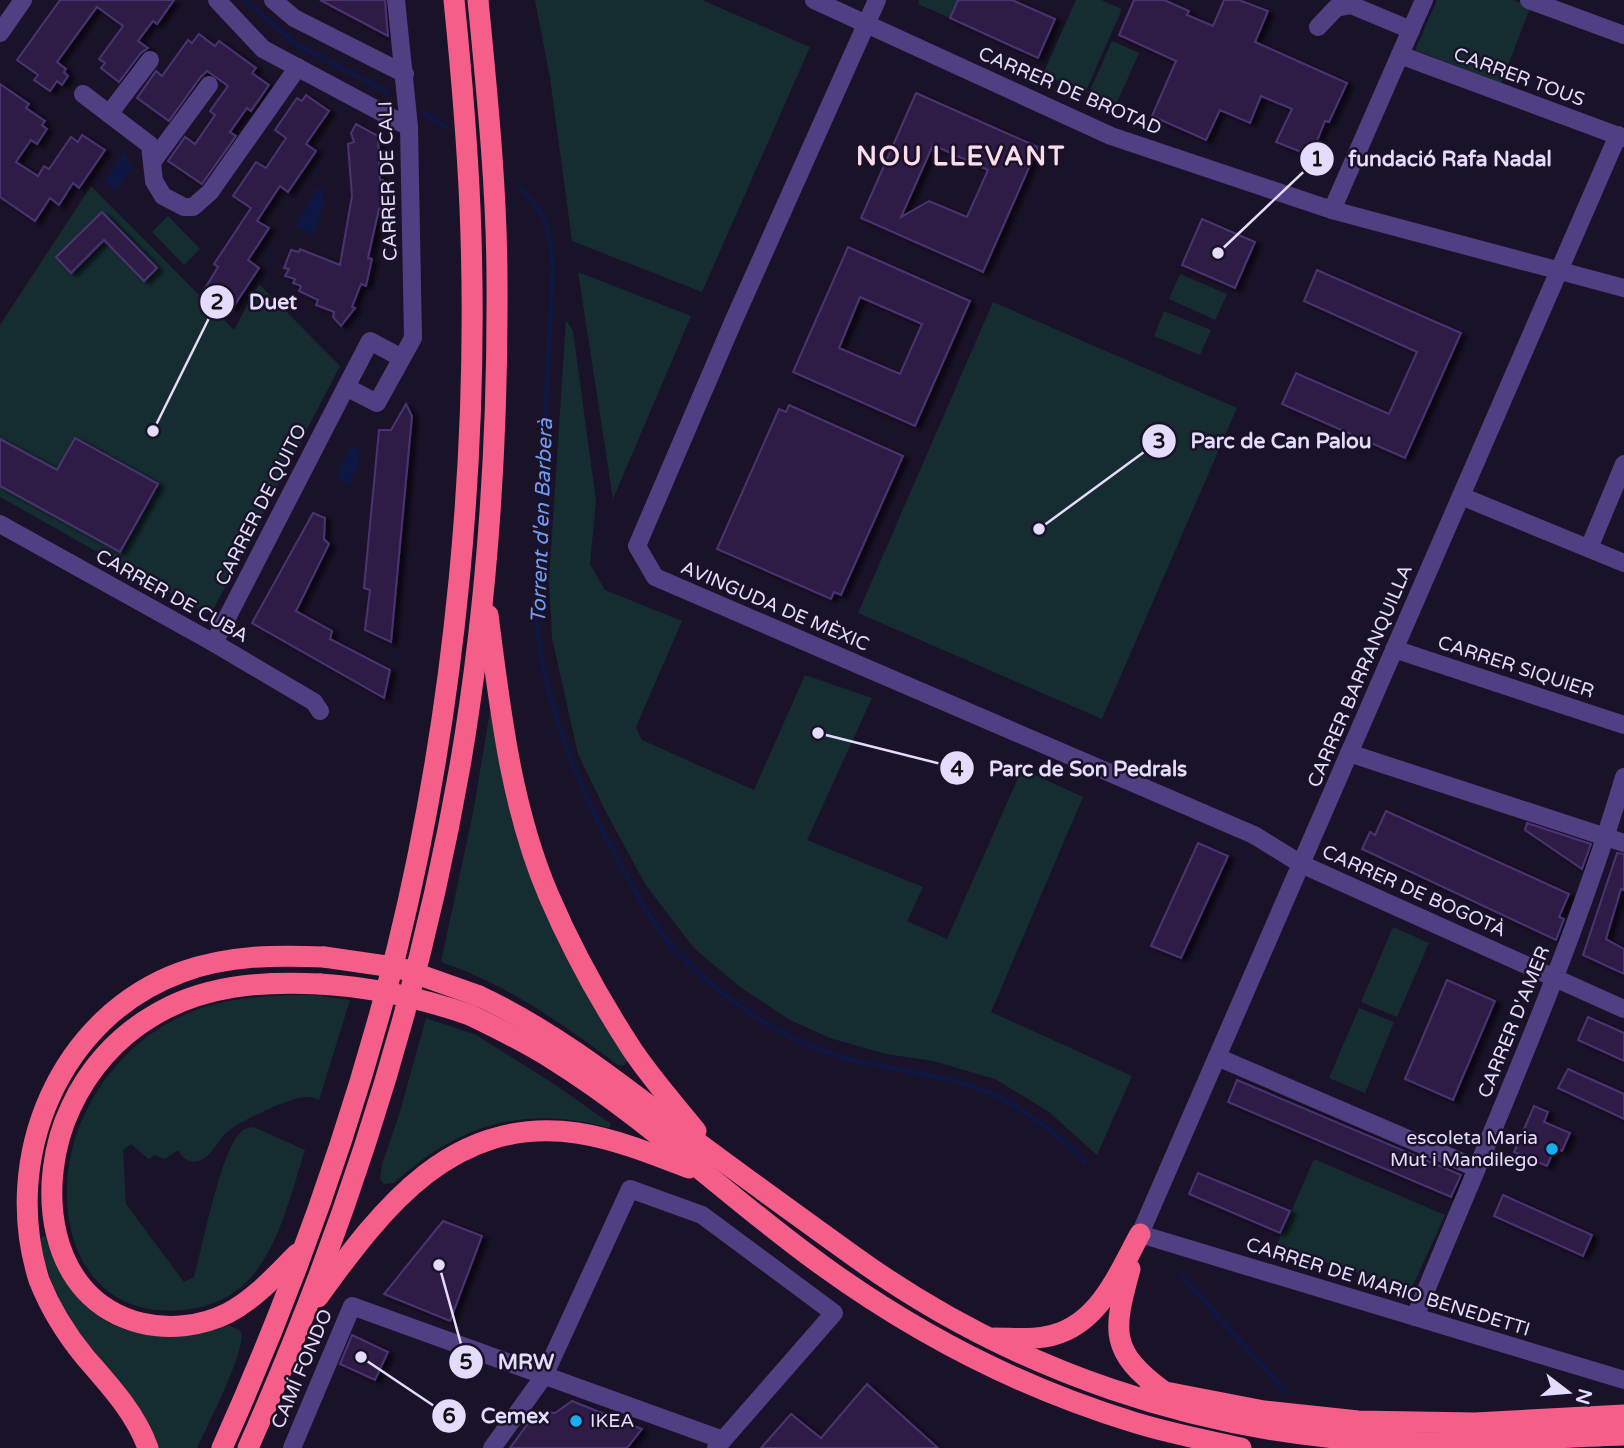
<svg xmlns="http://www.w3.org/2000/svg" width="1624" height="1448" font-family="'Varela Round',sans-serif">
  <style>
    .green { fill: #152d31 }
    .water { fill: #0e1744 }
    .lines { fill: none; stroke-linecap: round; stroke-linejoin: round }
    .stream { stroke: #0e1744; stroke-width: 4.5 }
    .building { fill: #2f1f47; stroke: #4c3372; stroke-width: 2; fill-rule: evenodd; filter: url(#shadow) }
    .minor { stroke: #504083; stroke-width: 18 }
    .highway { stroke: #f55e89; stroke-width: 21 }
    .highway-bridge { stroke: #f55e89; stroke-width: 21 }
    .poi-dot { fill: #14aff0; stroke: #1a1228; stroke-width: 2.5 }
    .labels { text-anchor: middle; dominant-baseline: central; stroke-width: 5; stroke-linejoin: round; paint-order: stroke }
    .street-label { font-size: 19px; fill: #e5dbfd; stroke: #1a1228 }
    .poi-label { font-size: 19px; fill: #e5dbfd; stroke: #1a1228; text-anchor: end }
    .water-label { font-size: 21px; font-style: italic; fill: #709ef6; stroke: #1a1228 }
    .district-label { font-size: 26px; font-weight: bold; letter-spacing: 2px; fill: #fdddeb; stroke: #1a1228 }
    .leader { fill: none; stroke: #e5dbfd; stroke-width: 2.5 }
    .callout-dot { fill: #e5dbfd; stroke: #1a1228; stroke-width: 2.5 }
    .mark-label { font-size: 21px; text-anchor: middle; font-weight: bold; fill: #111 }
    .callout-label { font-size: 21px; text-anchor: middle; font-weight: bold; fill: #e5dbfd; stroke: #1a1228; stroke-width: 5; stroke-linejoin: round; paint-order: stroke }
  </style>
  <defs>
    <filter id="shadow"><feDropShadow dx="5.5" dy="3" stdDeviation="2" flood-color="#0009"/></filter>
  </defs>
  <rect width="100%" height="100%" fill="#1a1228"/>
  <g class="green">
    <path d="M535,0h167l108,47 -108,245 -130,-51 -22,-163z"/>
    <path d="M919,0h39l-8,18 -32,-14z"/>
    <path d="M1076,0h25l21,9 -37,84 -42,-19z"/>
    <path d="M1437,0h76l18,6 -30,77 -86,-33z"/>
    <path d="M1112,41l27,12 -24,54 -27,-12z"/>
    <path d="M91,186l143,144 25,-46 81,82 -128,246 -6,1 -206,-116v-172z"/>
    <path d="M168,216l32,33 -16,16 -32,-33z"/>
    <path d="M578,272l113,44 -78,183z"/>
    <path d="M1180,274l47,20 -12,26 -46,-21z"/>
    <path d="M993,302l244,106 -135,311 -244,-106z"/>
    <path d="M1164,311l47,19 -11,25 -46,-19z"/>
    <path d="M566,320l7,11 23,170 -6,63 15,26 77,31 -46,106 6,13 112,50 51,-115 67,23 -65,142 116,47 -16,34 40,18 75,-170 61,28 -92,215 141,64 -35,79 -48,-43 -54,-33 -62,-18 -47,-7 -56,-16 -40,-18 -50,-33 -47,-40 -48,-63 -39,-72 -28,-58 -26,-116 -3,-57z"/>
    <path d="M490,711l55,202 21,45 61,102 -2,5h-7c-55,-41 -112,-81 -177,-103l32,-149z"/>
    <path d="M1393,927l36,16 -32,74 -36,-15z"/>
    <path d="M288,995h26l36,5 -31,100c-3,-1 -7,-3 -10,-3 -17,-2 -68,24 -82,35 -9,8 -15,23 -26,28 -10,5 -19,-2 -23,-10l-13,9 -11,-4 -5,4 -18,-15 -8,6 3,54 58,78 10,-5c9,-31 26,-124 46,-144 4,-5 8,-5 14,-6l51,23c-12,37 -22,81 -44,114 -18,28 -45,43 -79,46 -115,10 -138,-118 -95,-201 19,-37 47,-67 83,-87 37,-21 77,-25 118,-27z"/>
    <path d="M1359,1008l35,14 -29,71 -36,-15z"/>
    <path d="M426,1018l50,17 78,49 57,40 -2,4c-84,-24 -152,-3 -215,55l-10,1 -4,-5 2,-15 17,-49z"/>
    <path d="M1314,1159l131,56 -34,75 -135,-44z"/>
    <path d="M45,1236c29,90 95,118 183,89l13,6c6,18 -34,96 -44,117h-39c-13,-45 -48,-76 -76,-112 -23,-29 -35,-63 -43,-98z"/>
  </g>
  <g class="water">
    <path d="M124,153l4,3 -2,4 7,5 -18,25 -11,-8z"/>
    <path d="M316,187l6,2 2,15 -11,31 -17,-9z"/>
    <path d="M350,448l9,1 -1,21h-3l-6,14 -13,-7z"/>
  </g>
  <g class="lines">
    <g class="stream">
      <path d="M245,0l52,45 90,47"/>
      <path d="M422,112l24,15"/>
      <path d="M520,188c28,25 30,45 33,81l-18,340c2,19 4,39 8,58 15,69 43,135 77,197 15,27 31,57 51,81 43,48 109,95 171,112 36,10 73,14 110,23 50,12 98,45 133,83"/>
      <path d="M1182,1276l104,116"/>
    </g>
  </g>
  <g class="building">
    <path d="M60,0h114l-17,24 -4,-3 -15,20 10,7 -7,5 -22,29 -18,-14 4,-5 -6,-4 24,-33 -26,-19 -40,55 9,7 -2,3 4,4 -6,9 -5,-4 -7,10 -16,-11 4,-5 -21,-15z"/>
    <path d="M320,0h65l3,36z"/>
    <path d="M958,0h54l43,19 -17,39 -88,-40z"/>
    <path d="M1134,0h30l25,11 -2,4 26,11 11,-26h15l29,11 -13,31 92,41 -18,39 -4,-1 -14,35 -35,-14 16,-33 -31,-13 -11,27 -30,-13 -14,30 -54,-24 24,-55 -57,-26z"/>
    <path d="M199,34l16,12 4,-5 37,27 -4,5 17,12 -18,26 -4,-3 -17,24 6,4 -34,48 -34,-23 17,-24 10,7 20,-29 -5,-4 18,-25 -21,-15 -7,7 -31,43 -32,-23 19,-27 6,5 26,-36 4,3z"/>
    <path d="M0,84l29,20 -3,4 19,13 -3,4 5,4 -10,15 -6,-4 -15,22 22,14 6,-10 5,3 22,-32 7,5 4,-7 23,15 -26,38 -6,-5 -14,22 -9,-7 -15,23 -35,-24z"/>
    <path d="M916,93l122,54 -55,125 -122,-54zM933,145l55,25 -21,47 -38,-16 -28,16z"/>
    <path d="M306,95l23,16 -23,33 10,7 -28,41 -8,-6 -23,35 12,7 -21,32 11,8 -27,41 -28,-19 14,-23 -4,-3 37,-56 -18,-12 23,-34 10,6 20,-30 -11,-8 22,-32 5,3z"/>
    <path d="M356,124l22,12 2,44h3l2,31 -6,-2 -11,49 4,1 -6,27 -5,-2 -9,23 3,1 -14,18 -8,-9 1,-5 -18,-7 2,-5 -19,-9 2,-5 -8,-3 2,-4 -10,-3 4,-7 -5,-1 7,-18 8,2 1,-3 40,16 12,-69 -4,-52 6,-2 -3,-9z"/>
    <path d="M102,212l55,56 -13,13 -40,-41 -33,33 -15,-16z"/>
    <path d="M1202,219l53,23 -20,46 -53,-23z"/>
    <path d="M848,247l122,54 -55,125 -122,-54zM860,297l62,27 -22,50 -61,-26z"/>
    <path d="M1317,270l144,63 -56,125 -123,-54 14,-31 93,41 28,-62 -113,-51z"/>
    <path d="M406,404l6,12 -21,226 -26,-12 5,-40 -6,-2 15,-158h12z"/>
    <path d="M789,405l114,51 -62,139 -7,-3 -3,7 -114,-50 62,-140 7,3z"/>
    <path d="M75,438l83,46 -38,68 -120,-66v-47l57,31z"/>
    <path d="M313,513l12,5 -1,21 5,5 -33,67 36,20 -2,8 60,31 -6,28 -132,-75z"/>
    <path d="M1386,811l183,83 -10,23 5,2 -8,21 -194,-91 8,-17 5,3z"/>
    <path d="M1527,823l64,21 -9,25 -57,-39z"/>
    <path d="M1198,843l30,13 -47,102 -30,-12z"/>
    <path d="M1617,853l7,1v36l-3,-1 -15,50 18,10v25l-41,-19z"/>
    <path d="M1447,980l48,21 -42,99 -48,-21z"/>
    <path d="M1588,1017l36,16v28l-46,-21z"/>
    <path d="M1568,1069l56,25v25l-66,-31z"/>
    <path d="M1237,1080l224,95 -10,22 -223,-95z"/>
    <path d="M1534,1106l14,6 -4,10 26,11 -8,18 -7,-3 -8,18 -33,-14z"/>
    <path d="M1198,1173l92,38 -10,22 -91,-39z"/>
    <path d="M1503,1195l89,40 -9,21 -89,-40z"/>
    <path d="M443,1221l39,15 -32,85 -66,-27z"/>
    <path d="M352,1335l36,17 -13,28 -35,-16z"/>
    <path d="M867,1384l71,64h-177l30,-34 30,24z"/>
    <path d="M572,1401l70,28 -15,19h-117l27,-37 18,2z"/>
  </g>
  <g class="lines">
    <g class="minor">
      <path d="M217,0l46,49 146,78"/>
      <path d="M273,0l21,18 111,56"/>
      <path d="M396,0l13,127 4,211 -36,65 -31,-16 24,-46 30,16"/>
      <path d="M814,0l297,136 221,74 292,78"/>
      <path d="M877,0l-144,322 -96,224 18,31 599,258 47,29 323,145"/>
      <path d="M1529,0l95,35"/>
      <path d="M1318,27l18,-19 15,-3 60,25"/>
      <path d="M0,33l23,-33"/>
      <path d="M1400,55l224,83"/>
      <path d="M83,94l67,51 4,36 9,15 21,11h9l17,-15 88,-125"/>
      <path d="M109,114l41,-54"/>
      <path d="M1618,135l-478,1099 484,146"/>
      <path d="M153,161l56,-76"/>
      <path d="M1332,210l92,-210"/>
      <path d="M1461,496l163,67"/>
      <path d="M0,524l214,119 100,59 6,9"/>
      <path d="M1589,548l35,-84"/>
      <path d="M214,643l132,-256"/>
      <path d="M1394,649l230,76"/>
      <path d="M1349,753l275,90"/>
      <path d="M1217,1057l259,111"/>
      <path d="M1415,1317c73,-179 154,-355 209,-540"/>
      <path d="M292,1448l60,-142 371,134"/>
      <path d="M492,1448l52,-72 86,-187 72,26 132,98 -118,135"/>
    </g>
    <g class="highway">
      <path d="M488,615c12,94 23,193 61,281 23,54 52,106 84,155 19,28 42,54 63,80"/>
      <path d="M479,996c75,35 140,87 206,137 56,42 113,83 170,124 157,113 347,178 540,185 76,3 153,-5 229,-7"/>
      <path d="M470,1015c29,14 57,28 84,45 96,60 177,140 269,206 94,68 199,122 310,156 35,11 72,18 108,26"/>
      <path d="M297,1254c-21,21 -42,45 -69,59 -26,13 -58,17 -87,10 -96,-24 -106,-141 -70,-216 17,-37 45,-69 80,-90 51,-32 110,-36 169,-33"/>
      <path d="M1130,1269c-17,62 -21,82 33,122"/>
      <path d="M318,1297c65,-90 135,-182 259,-164 39,6 76,21 112,35"/>
      <path d="M994,1338c17,0 33,2 50,-1 53,-8 73,-61 96,-103"/>
      <path d="M1150,1389l114,22 94,10 117,2 149,-8"/>
      <path d="M148,1448c-13,-36 -39,-63 -63,-91 -19,-23 -35,-49 -46,-77 -39,-123 21,-264 143,-308 46,-17 95,-17 142,-15"/>
      <path d="M222,1448c72,-160 132,-329 175,-499 58,-236 83,-498 73,-741 -3,-69 -9,-139 -16,-208"/>
      <path d="M248,1448c97,-218 171,-447 212,-682 27,-158 38,-323 37,-483 0,-94 -10,-189 -19,-283"/>
    </g>
    <g class="highway-bridge">
      <path d="M324,957l76,11 79,28"/>
      <path d="M320,984c51,3 101,14 150,31"/>
    </g>
  </g>
  <g class="poi-dot">
    <circle cx="1552" cy="1149" r="7"/>
    <circle cx="576" cy="1421" r="7"/>
  </g>
  <g class="labels">
    <g class="street-label">
      <text transform="translate(1519 77) rotate(20)">CARRER TOUS</text>
      <text transform="translate(1070 91) rotate(23)">CARRER DE BROTAD</text>
      <text transform="translate(388 181) rotate(-92)">CARRER DE CALI</text>
      <text transform="translate(261 505) rotate(-63)">CARRER DE QUITO</text>
      <text transform="translate(172 596) rotate(29)">CARRER DE CUBA</text>
      <text transform="translate(775 606) rotate(23)">AVINGUDA DE MÈXIC</text>
      <text transform="translate(1516 667) rotate(18)">CARRER SIQUIER</text>
      <text transform="translate(1360 676) rotate(-67)">CARRER BARRANQUILLA</text>
      <text transform="translate(1414 891) rotate(24)">CARRER DE BOGOTÀ</text>
      <text transform="translate(1514 1022) rotate(-68)">CARRER D'AMER</text>
      <text transform="translate(1388 1287) rotate(17)">CARRER DE MARIO BENEDETTI</text>
      <text transform="translate(302 1369) rotate(-67)">CAMÍ FONDO</text>
    </g>
    <g class="poi-label">
      <text x="1538" y="1138">escoleta Maria<tspan x="1538" dy="22">Mut i Mandilego</tspan></text>
      <text x="590" y="1421" text-anchor="start">IKEA</text>
    </g>
    <g class="water-label">
      <text transform="translate(542 521) rotate(-88)">Torrent d'en Barberà</text>
    </g>
    <g class="district-label">
      <text x="961" y="156">NOU LLEVANT</text>
    </g>
  </g>
  <path class="leader" d="M1218 253L1317 159M153 431L217 302M1039 529L1159 441M818 733L957 768M439 1265L466 1362M361 1357L449 1416"/>
  <g class="callout-dot">
    <circle cx="1218" cy="253" r="7"/>
    <circle cx="153" cy="431" r="7"/>
    <circle cx="1039" cy="529" r="7"/>
    <circle cx="818" cy="733" r="7"/>
    <circle cx="439" cy="1265" r="7"/>
    <circle cx="361" cy="1357" r="7"/>
    <circle cx="1317" cy="159" r="18"/>
    <circle cx="217" cy="302" r="18"/>
    <circle cx="1159" cy="441" r="18"/>
    <circle cx="957" cy="768" r="18"/>
    <circle cx="466" cy="1362" r="18"/>
    <circle cx="449" cy="1416" r="18"/>
  </g>
  <g class="mark-label">
    <text x="1317" y="166">1</text>
    <text x="217" y="309">2</text>
    <text x="1159" y="448">3</text>
    <text x="957" y="776">4</text>
    <text x="466" y="1369">5</text>
    <text x="449" y="1423">6</text>
  </g>
  <g class="callout-label">
    <text x="1450" y="166">fundació Rafa Nadal</text>
    <text x="273" y="309">Duet</text>
    <text x="1281" y="448">Parc de Can Palou</text>
    <text x="1088" y="776">Parc de Son Pedrals</text>
    <text x="526" y="1369">MRW</text>
    <text x="515" y="1423">Cemex</text>
  </g>
  <g transform="translate(1568 1392) rotate(106)" stroke="#1a1228" stroke-width="5" paint-order="stroke">
  <path d="M0-5L12 26L0 18L-12 26Z" fill="#e5dbfd"/>
  <text y="-10" font-size="19" font-weight="bold" text-anchor="middle" fill="#e5dbfd">N</text>
  </g>
</svg>
